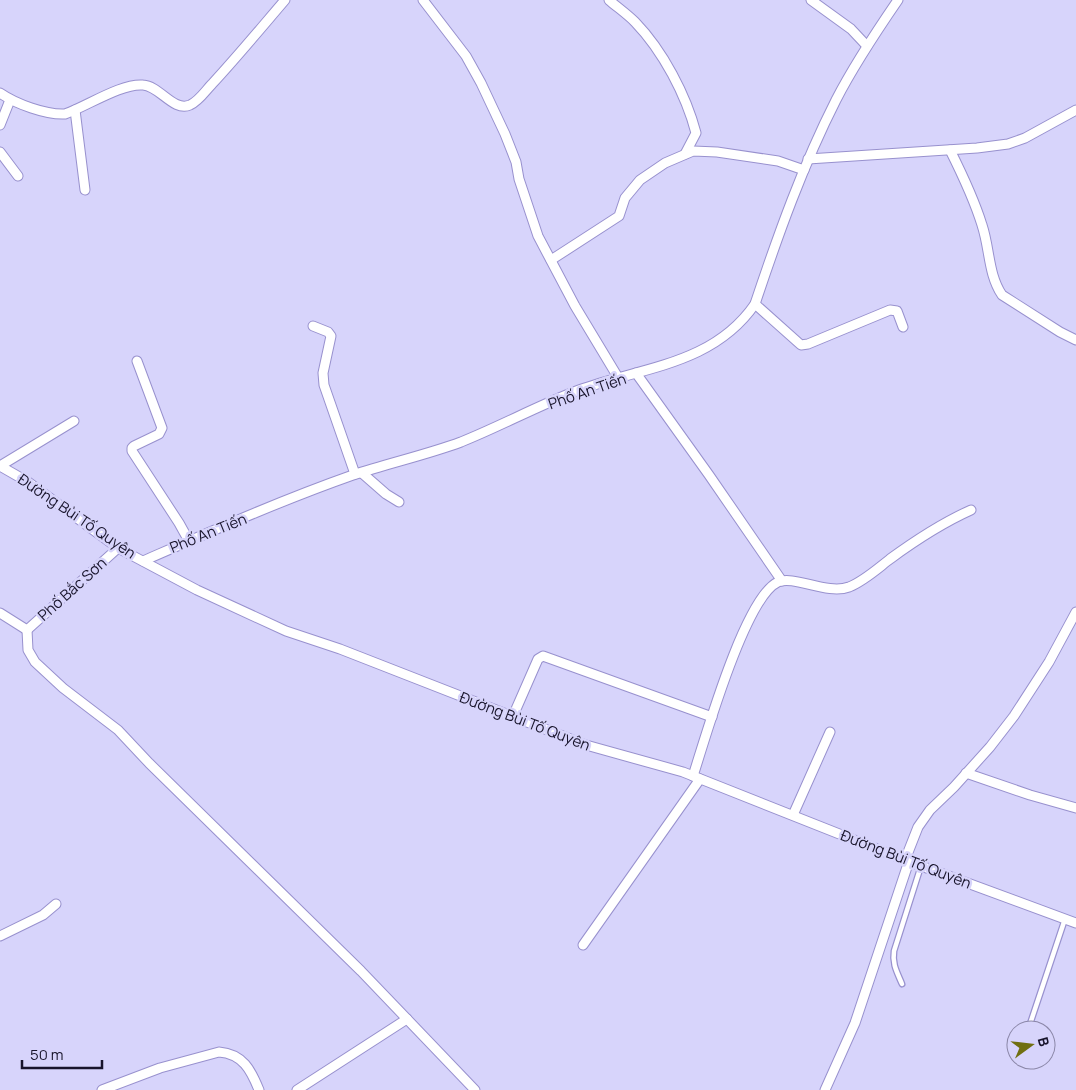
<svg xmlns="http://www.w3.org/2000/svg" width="1076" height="1090" font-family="Manrope,sans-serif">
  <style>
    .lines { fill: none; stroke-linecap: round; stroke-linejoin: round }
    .service-casing { stroke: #9891ce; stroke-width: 7 }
    .minor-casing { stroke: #9891ce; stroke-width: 11 }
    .service { stroke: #fff; stroke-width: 4.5 }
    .minor { stroke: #fff; stroke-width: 9 }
    .labels { text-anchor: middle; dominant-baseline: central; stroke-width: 5; stroke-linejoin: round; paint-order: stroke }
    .street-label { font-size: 15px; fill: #18142b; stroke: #d7d4fb }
  </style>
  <rect width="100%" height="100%" fill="#d7d4fb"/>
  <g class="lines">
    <g class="service-casing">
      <g id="service">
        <path d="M902,984c-5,-12 -10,-20 -8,-33l27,-85"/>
        <path d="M1028,1030l37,-111"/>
      </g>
    </g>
    <g class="minor-casing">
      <g id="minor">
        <path d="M423,0l43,56 15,27 24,51 11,28 3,17 19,57 37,70 44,73"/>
        <path d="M609,0c8,7 18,14 26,22 28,29 51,73 61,111l-11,21"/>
        <path d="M811,0l40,29 16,17"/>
        <path d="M0,93c16,11 46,22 65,21 22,-8 57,-31 78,-29 17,1 30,27 47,20 9,-4 16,-15 22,-21 25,-27 49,-56 73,-84"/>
        <path d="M75,110l10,80"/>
        <path d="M0,125l10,-25"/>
        <path d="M950,150c12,24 24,49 32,75 8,24 6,49 20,70l58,37 16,8"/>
        <path d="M0,152l18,24"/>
        <path d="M808,159l169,-11 31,-4 17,-6 51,-28"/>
        <path d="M551,260l68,-44 6,-18 15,-18 25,-17 28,-12 24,1 61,9 26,9"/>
        <path d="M755,304l46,41 7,-1 82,-34 7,1 6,16"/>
        <path d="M313,326l15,6 3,4 -8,37 1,12 31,89"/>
        <path d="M137,361l25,67 -3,6 -25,12 -2,2v3l47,72 10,18"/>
        <path d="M636,373l73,102 73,106"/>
        <path d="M0,466l28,16 90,66 79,42 89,41 54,18 246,96 97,27 222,88 171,63"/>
        <path d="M0,466l74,-45"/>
        <path d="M362,473l24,21 13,8"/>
        <path d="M143,561c69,-30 139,-61 210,-86 36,-12 73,-20 108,-33 40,-16 78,-37 118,-52 63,-23 134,-25 176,-86 23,-69 48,-139 81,-204 18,-35 40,-68 62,-100"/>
        <path d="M0,613l27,17"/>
        <path d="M27,630l1,20 7,12 28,26 55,42 31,33 212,208 114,119"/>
        <path d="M27,630l91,-82"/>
        <path d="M513,716l25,-57 5,-3 169,61"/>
        <path d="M966,773l64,22 46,13"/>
        <path d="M693,776c12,-37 52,-179 85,-194 16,-7 49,13 71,5 15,-6 28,-18 41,-28 26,-19 52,-36 81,-49"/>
        <path d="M793,815l37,-83"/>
        <path d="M905,860l13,-33 12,-17 24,-23 36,-40 24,-31 35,-54 27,-50"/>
        <path d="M0,936l43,-21 13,-11"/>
        <path d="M583,945l117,-166"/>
        <path d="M102,1090l58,-22 59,-16c24,2 32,18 40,38"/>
        <path d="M297,1090l110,-71"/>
        <path d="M825,1090l30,-67 54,-162"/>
      </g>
    </g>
    <use href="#service" class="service"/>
    <use href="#minor" class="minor"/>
  </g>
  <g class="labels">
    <g class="street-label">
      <text transform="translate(587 391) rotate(-19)">Phố An Tiến</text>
      <text transform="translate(77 516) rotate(34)">Đường Bùi Tố Quyên</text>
      <text transform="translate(208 533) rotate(-22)">Phố An Tiến</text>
      <text transform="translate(72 589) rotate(-42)">Phố Bắc Sơn</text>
      <text transform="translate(525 721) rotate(21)">Đường Bùi Tố Quyên</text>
      <text transform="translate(906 859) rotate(21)">Đường Bùi Tố Quyên</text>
    </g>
  </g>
  <g transform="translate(1031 1045) rotate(75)"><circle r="24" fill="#d7d4fb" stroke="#8b87a8"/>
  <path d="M0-4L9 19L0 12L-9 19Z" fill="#706f11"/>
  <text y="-8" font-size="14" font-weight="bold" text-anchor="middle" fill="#18142b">B</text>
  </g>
  <path d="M22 1060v8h80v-8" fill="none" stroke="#18142b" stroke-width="2.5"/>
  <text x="30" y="1060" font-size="15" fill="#18142b" stroke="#d7d4fb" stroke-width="4" paint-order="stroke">50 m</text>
</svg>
